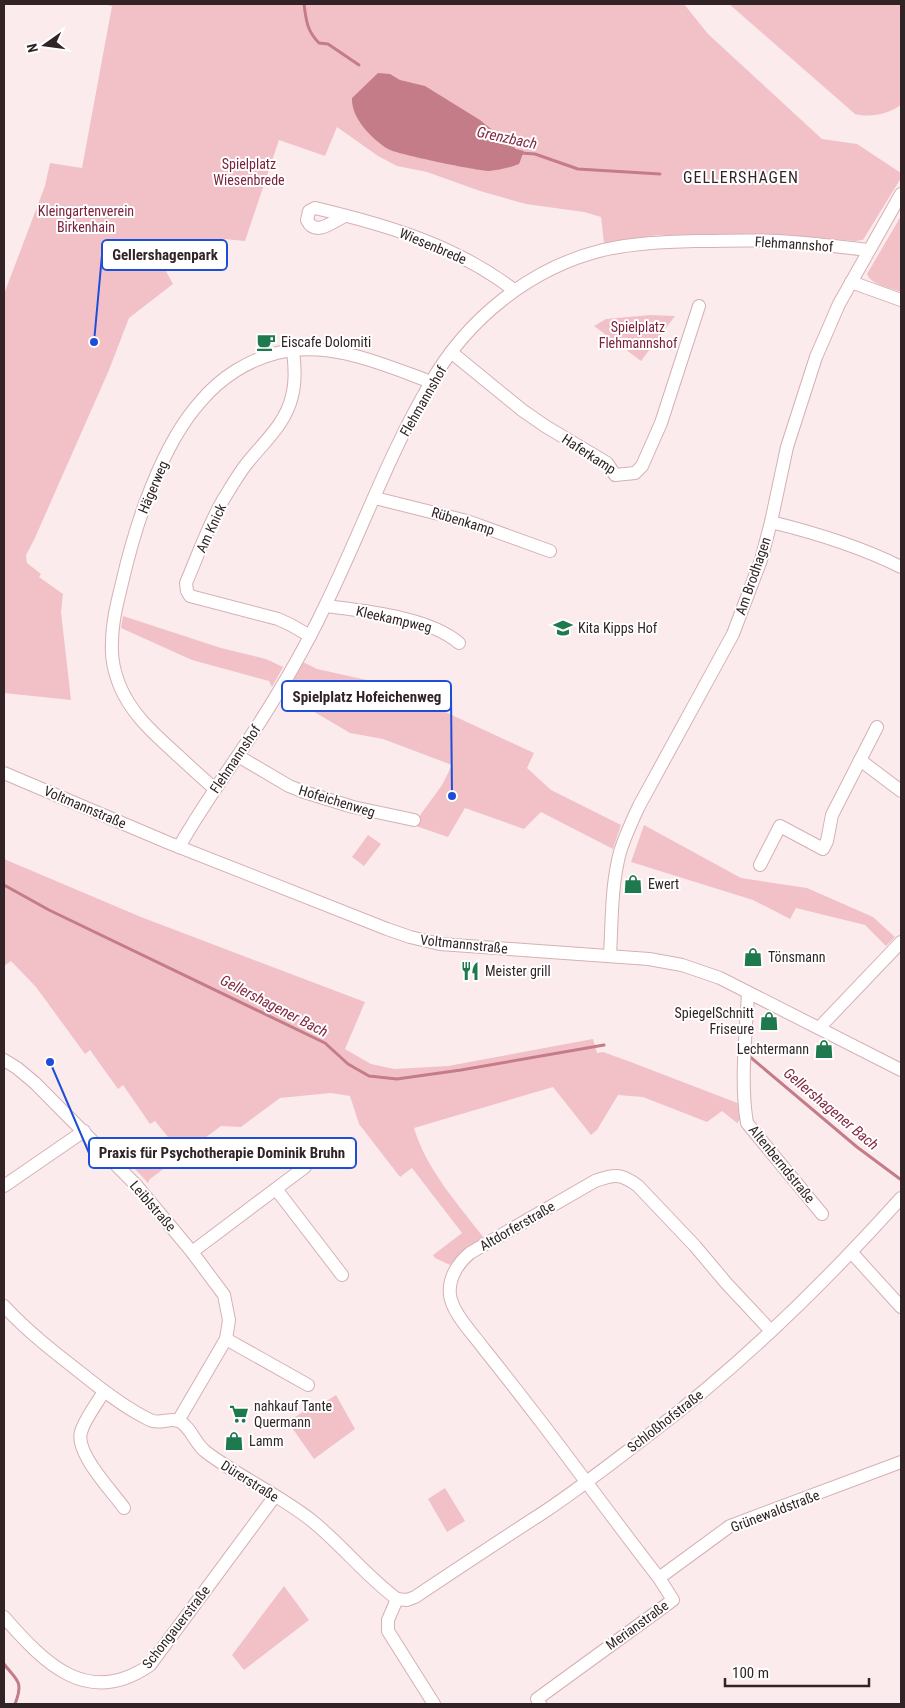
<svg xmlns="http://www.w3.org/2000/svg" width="905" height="1708" font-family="'Roboto Condensed',sans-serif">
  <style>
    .green { fill: #f2c1c8 }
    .water { fill: #c57c89 }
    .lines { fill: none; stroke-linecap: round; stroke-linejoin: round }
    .stream { stroke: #c57c89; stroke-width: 3 }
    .minor-casing { stroke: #d5b0b5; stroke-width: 14 }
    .minor { stroke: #fff; stroke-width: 12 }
    .labels { text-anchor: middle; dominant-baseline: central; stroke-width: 4; stroke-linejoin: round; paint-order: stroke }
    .park-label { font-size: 14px; fill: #7b233c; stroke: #fff }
    .street-label { font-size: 14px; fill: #322426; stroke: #fff }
    .poi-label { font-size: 14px; fill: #322426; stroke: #fff; text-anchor: start }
    .water-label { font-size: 15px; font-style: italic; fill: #832a42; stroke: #fff }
    .quarter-label { font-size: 16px; letter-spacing: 1px; fill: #322426; stroke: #fff }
    .leader { fill: none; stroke: #1d4ed8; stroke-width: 2 }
    .callout-dot { fill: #1d4ed8; stroke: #fff; stroke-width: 2 }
    .callout { fill: #fff; stroke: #1d4ed8; stroke-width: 2 }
    .callout-label { font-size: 15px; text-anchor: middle; font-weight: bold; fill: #322426 }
  </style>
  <rect width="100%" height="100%" fill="#fbebed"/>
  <g class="green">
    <path d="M101,4h583l24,30 114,105 35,5 44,29v5l-38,62 -8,1 -69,-6h-128l-54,8 -3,-26 -17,-5 -58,-8 -46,-13 -53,-19 -30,-6 -19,-10 -41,-29 -12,29 -46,-16 -34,101 -21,-2 -1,4c-24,2 -42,6 -61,21l11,20 -44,34 -20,52 -75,170 -8,15 1,8 14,11 -2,3 24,17 -2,18 10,88 -67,-7v-399l41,-108 5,-23 32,5 30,-162z"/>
    <path d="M729,4h172v101c-13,9 -30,13 -46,9z"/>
    <path d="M901,216v76c-10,-4 -30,-7 -34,-18z"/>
    <path d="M650,315l25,1 -34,45 -47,-35 12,-7z"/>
    <path d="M123,616l98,32 45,11 17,8 -11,20 -3,-6 -77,-21 -71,-32z"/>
    <path d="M303,662l14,7 68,15 149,69 -7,15 24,22 70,35 -8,24 -72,-37 -17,17 -59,-21 -17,29 -35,-12 29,-40 10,-20 -69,-26 -33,-6 -66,-39z"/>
    <path d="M644,825l97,53 66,10 66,29 22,20 -9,9 -21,-21 -69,-17 -6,11 -37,-19 -122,-38z"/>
    <path d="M368,835l13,9 -17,22 -12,-9z"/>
    <path d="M4,859l137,58 224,85 -20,47 26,15 23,5 54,-3 145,-27 4,14 6,-1 25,9 112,43v16l-3,3 -15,-12 -15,11 -64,-25 -25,-2 -21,35 -6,5 -38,-48 -139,41c12,41 44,76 70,110l-25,16 -9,11 -15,-7 -2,-3 29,-22 -50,-65 -12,9 -41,-53 -9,-28 -19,-3 -51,5 -39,29 -20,-1 -71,53 -2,4 -13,-14 37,-27 -17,-21 -5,3 -27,-39 -5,4 -28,-39 -5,4 -49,-67 -25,-26 -7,5z"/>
    <path d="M336,1395l19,34 -41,30 -26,-37 23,-16 3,3z"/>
    <path d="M445,1488l20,33 -18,11 -19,-33z"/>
    <path d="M284,1586l25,34 -65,50 -12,-15z"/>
  </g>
  <path class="water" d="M378,73l12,1 10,6 25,6 55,34 36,29 8,2 -5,13c-10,4 -20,6 -30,7 -11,0 -93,-17 -101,-22 -16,-10 -37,-31 -36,-51z"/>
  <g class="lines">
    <g class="stream">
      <path d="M304,4c2,16 3,27 15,39l9,1 31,21"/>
      <path d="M521,153l14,1 43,15 82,5"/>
      <path d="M4,885l45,25 276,133 23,21 21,12 28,3 64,-9 143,-25"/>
      <path d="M749,1056l108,91 43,32"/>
      <path d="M4,1664c13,17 20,17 11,40"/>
    </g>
    <g class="minor-casing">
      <g id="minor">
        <path d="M345,216c-11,4 -29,22 -38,4l2,-9 6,-3c72,17 140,37 199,82"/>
        <path d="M851,282l50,18"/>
        <path d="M293,351c2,15 3,30 -1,45 -6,27 -27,45 -44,66 -9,11 -17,25 -25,38 -15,26 -25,55 -37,83l1,8 3,5 88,23 13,6 19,11"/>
        <path d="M451,352l71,58 23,16 62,37 8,12 20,-2 7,-7 19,-43 38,-117"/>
        <path d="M375,498l92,23 83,30"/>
        <path d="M771,522c45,11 88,24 130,45"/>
        <path d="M326,606c39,5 103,11 133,37"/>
        <path d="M238,756l51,30 15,6 49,15 61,13"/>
        <path d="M860,760l41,31"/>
        <path d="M4,773l165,70 218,86 23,8 30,7 209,15 33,6 38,13 181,92"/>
        <path d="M215,789c-14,-12 -28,-25 -42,-38 -22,-20 -43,-39 -54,-67 -5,-13 -8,-27 -7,-41 0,-20 5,-40 10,-60 13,-57 39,-138 79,-182 19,-23 47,-41 76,-48 53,-13 105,11 154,29"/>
        <path d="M179,847c18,-32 38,-61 58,-90 33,-49 63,-98 88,-151 36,-73 63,-151 105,-222 37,-65 100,-116 173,-134 31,-7 61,-8 92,-9 32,0 65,-2 97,1 26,2 51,5 76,8"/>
        <path d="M760,865l20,-39 43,23 4,-8 5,-26 45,-88"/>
        <path d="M610,956c2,-35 1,-70 10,-104 5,-16 12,-31 19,-46l94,-172 28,-74 10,-38 16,-75 29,-90 23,-53 62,-110"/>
        <path d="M748,993c-2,41 -8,90 -1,130l75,91"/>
        <path d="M819,1028l82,-86"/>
        <path d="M4,1060l13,8 18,15 102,103 55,66 32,43 5,25 -3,19 -48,82"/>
        <path d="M4,1186l80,-55"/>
        <path d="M276,1189l66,86"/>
        <path d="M192,1252l113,-85"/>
        <path d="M852,1253l49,54"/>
        <path d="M4,1306c23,25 50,46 77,67 21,17 44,35 69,47 10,5 20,-3 29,1 12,6 16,23 27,31 33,25 72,42 105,68 30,24 55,56 86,79"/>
        <path d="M226,1339l82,46"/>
        <path d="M104,1391c-7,13 -19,27 -23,41 -6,21 31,59 43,76"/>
        <path d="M659,1578l71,-52 171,-64"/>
        <path d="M397,1599l10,1 8,-3c42,-28 84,-56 126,-83 35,-23 68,-49 101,-74 95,-71 180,-154 259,-242"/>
        <path d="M397,1599l-9,21v11l46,73"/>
        <path d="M4,1617c41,47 84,91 146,48l125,-169"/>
        <path d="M540,1704l-3,-5 136,-99 -14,-22c-39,-50 -76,-101 -114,-151 -20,-26 -40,-52 -61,-78 -10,-14 -32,-36 -34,-54 -2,-17 8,-32 20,-42l125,-72c19,-7 26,-8 43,5l57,60 32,38 44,47"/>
      </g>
    </g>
    <use href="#minor" class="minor"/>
  </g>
  <defs>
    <g id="cafe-bare" transform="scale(1.5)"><path d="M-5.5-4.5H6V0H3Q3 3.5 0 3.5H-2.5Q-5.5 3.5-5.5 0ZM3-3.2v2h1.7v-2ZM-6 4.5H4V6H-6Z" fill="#1e794e" stroke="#fff" stroke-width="2.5" paint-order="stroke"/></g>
    <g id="school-bare" transform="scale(1.5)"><path d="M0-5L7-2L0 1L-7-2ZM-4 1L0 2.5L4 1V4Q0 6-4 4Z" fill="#1e794e" stroke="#fff" stroke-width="2.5" paint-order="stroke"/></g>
    <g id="shop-bare" transform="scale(1.5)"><path d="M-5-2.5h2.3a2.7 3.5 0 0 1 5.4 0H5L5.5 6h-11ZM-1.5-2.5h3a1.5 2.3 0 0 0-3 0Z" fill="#1e794e" stroke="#fff" stroke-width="2.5" paint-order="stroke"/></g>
    <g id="restaurant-bare" transform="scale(1.5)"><path d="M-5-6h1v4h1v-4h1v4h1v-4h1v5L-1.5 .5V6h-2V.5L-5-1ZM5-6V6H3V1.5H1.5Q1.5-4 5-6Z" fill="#1e794e" stroke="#fff" stroke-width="2.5" paint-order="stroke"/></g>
    <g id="supermarket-bare" transform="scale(1.5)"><path d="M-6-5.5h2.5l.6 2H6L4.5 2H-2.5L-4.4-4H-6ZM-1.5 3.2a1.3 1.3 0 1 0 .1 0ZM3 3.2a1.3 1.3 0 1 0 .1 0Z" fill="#1e794e" stroke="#fff" stroke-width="2.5" paint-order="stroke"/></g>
  </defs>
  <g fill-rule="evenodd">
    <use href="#cafe-bare" x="266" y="342"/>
    <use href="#school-bare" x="563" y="628"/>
    <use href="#shop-bare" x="633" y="884"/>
    <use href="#shop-bare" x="753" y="957"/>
    <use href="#restaurant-bare" x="470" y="971"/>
    <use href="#shop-bare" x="769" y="1021"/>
    <use href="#shop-bare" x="824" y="1049"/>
    <use href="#supermarket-bare" x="239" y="1414"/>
    <use href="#shop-bare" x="234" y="1441"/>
  </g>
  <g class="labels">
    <g class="park-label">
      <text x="249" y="164">Spielplatz<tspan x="249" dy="16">Wiesenbrede</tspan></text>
      <text x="86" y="211">Kleingartenverein<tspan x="86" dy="16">Birkenhain</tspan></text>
      <text x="638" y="327">Spielplatz<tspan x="638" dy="16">Flehmannshof</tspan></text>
    </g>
    <g class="street-label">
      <text transform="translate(794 244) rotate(4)">Flehmannshof</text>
      <text transform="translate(433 246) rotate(23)">Wiesenbrede</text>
      <text transform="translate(423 401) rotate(-60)">Flehmannshof</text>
      <text transform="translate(589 454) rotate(33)">Haferkamp</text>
      <text transform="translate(153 487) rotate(-67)">Hägerweg</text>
      <text transform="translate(463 521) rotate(17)">Rübenkamp</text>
      <text transform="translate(211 528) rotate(-65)">Am Knick</text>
      <text transform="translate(753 576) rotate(-71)">Am Brodhagen</text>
      <text transform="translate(394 619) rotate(13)">Kleekampweg</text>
      <text transform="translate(235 759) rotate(-56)">Flehmannshof</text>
      <text transform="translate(337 801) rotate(17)">Hofeichenweg</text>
      <text transform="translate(85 807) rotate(23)">Voltmannstraße</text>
      <text transform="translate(464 944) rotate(6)">Voltmannstraße</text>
      <text transform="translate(782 1164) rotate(51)">Altenberndstraße</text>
      <text transform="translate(153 1206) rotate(49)">Leiblstraße</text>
      <text transform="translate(517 1226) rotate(-30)">Altdorferstraße</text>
      <text transform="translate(665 1421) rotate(-38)">Schloßhofstraße</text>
      <text transform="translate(250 1481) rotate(32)">Dürerstraße</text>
      <text transform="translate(775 1511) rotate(-21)">Grünewaldstraße</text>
      <text transform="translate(637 1625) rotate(-36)">Merianstraße</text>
      <text transform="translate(176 1627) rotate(-52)">Schongauerstraße</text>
    </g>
    <g class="poi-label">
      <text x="281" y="342">Eiscafe Dolomiti</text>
      <text x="578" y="628">Kita Kipps Hof</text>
      <text x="648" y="884">Ewert</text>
      <text x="768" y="957">Tönsmann</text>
      <text x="485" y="971">Meister grill</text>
      <text x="754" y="1013" text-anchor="end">SpiegelSchnitt<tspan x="754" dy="16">Friseure</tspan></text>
      <text x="809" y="1049" text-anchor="end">Lechtermann</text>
      <text x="254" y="1406">nahkauf Tante<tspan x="254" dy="16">Quermann</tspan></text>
      <text x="249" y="1441">Lamm</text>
    </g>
    <g class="water-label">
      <text transform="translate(507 138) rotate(12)">Grenzbach</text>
      <text transform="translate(274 1006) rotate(27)">Gellershagener Bach</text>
      <text transform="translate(831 1109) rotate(40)">Gellershagener Bach</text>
    </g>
    <g class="quarter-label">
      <text x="741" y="177">GELLERSHAGEN</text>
    </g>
  </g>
  <path class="leader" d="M94 342L102 255M452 796L451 696M50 1062L89 1153"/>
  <g class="callout-dot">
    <circle cx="94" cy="342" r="5"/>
    <circle cx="452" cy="796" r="5"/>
    <circle cx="50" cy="1062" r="5"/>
  </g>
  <g class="callout">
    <rect x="102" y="240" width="125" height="30" rx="5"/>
    <rect x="282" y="681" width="169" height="30" rx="5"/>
    <rect x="89" y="1138" width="267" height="30" rx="5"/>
  </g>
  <g class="callout-label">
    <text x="165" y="260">Gellershagenpark</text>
    <text x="367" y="702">Spielplatz Hofeichenweg</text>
    <text x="222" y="1158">Praxis für Psychotherapie Dominik Bruhn</text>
  </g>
  <rect width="905" height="1708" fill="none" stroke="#322426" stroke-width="10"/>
  <g transform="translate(45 45) rotate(256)" stroke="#ffffff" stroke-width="4" paint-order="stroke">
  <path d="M0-4L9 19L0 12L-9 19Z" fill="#322426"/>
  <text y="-8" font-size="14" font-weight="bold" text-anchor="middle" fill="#322426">N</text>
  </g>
  <path d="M725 1678v8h144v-8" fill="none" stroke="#322426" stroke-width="2.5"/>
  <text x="732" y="1678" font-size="15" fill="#322426" stroke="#ffffff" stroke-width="4" paint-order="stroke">100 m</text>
</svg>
